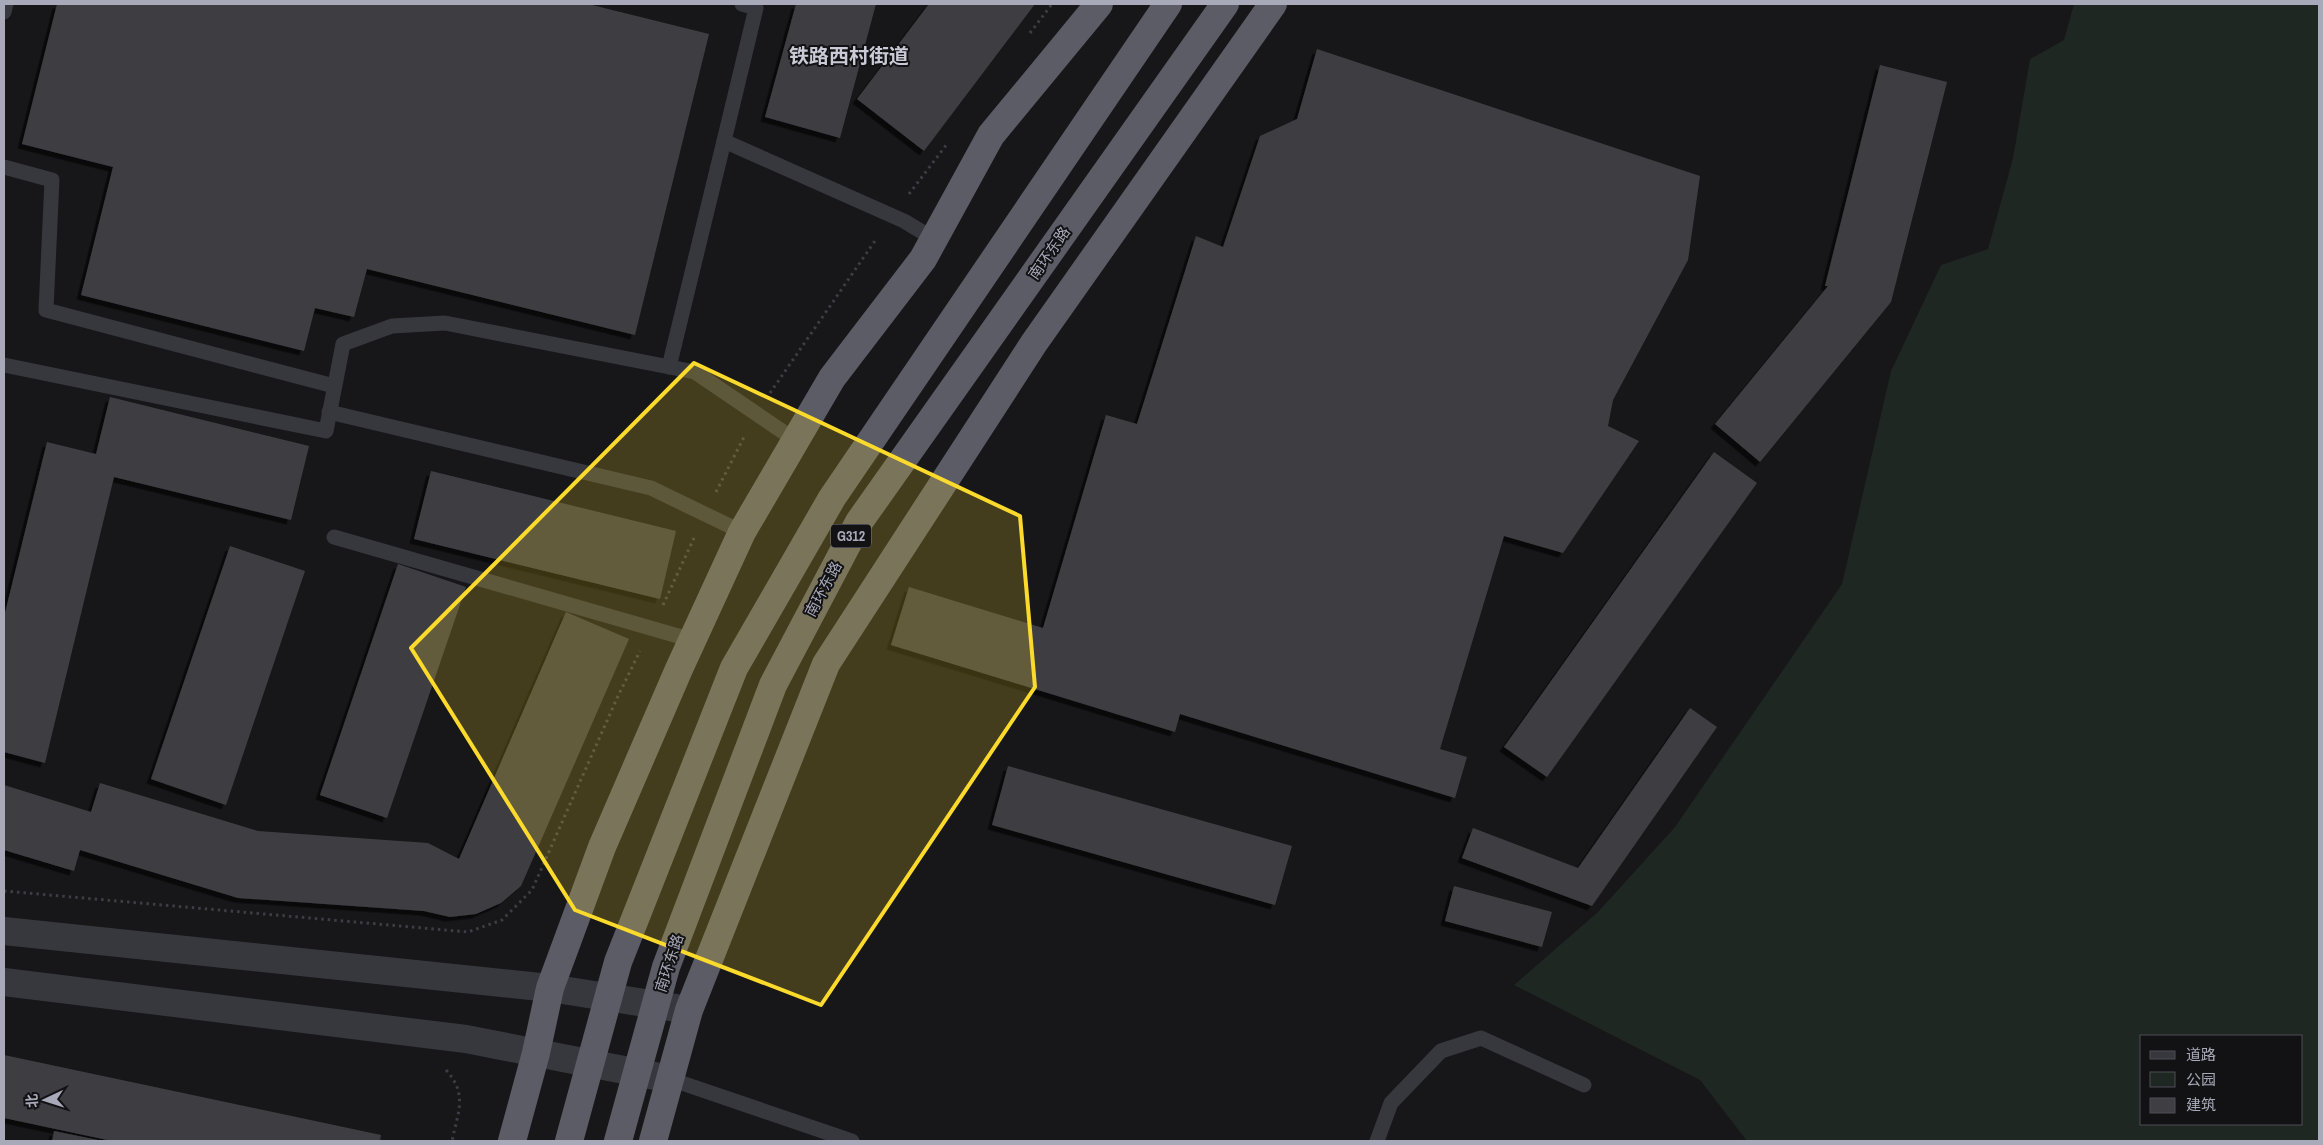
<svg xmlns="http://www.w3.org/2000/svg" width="2323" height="1145" font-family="'Archivo Narrow','Noto Sans SC',sans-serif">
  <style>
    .green { fill: #1e2721; fill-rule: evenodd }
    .building { fill: #3e3e43; filter: url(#shadow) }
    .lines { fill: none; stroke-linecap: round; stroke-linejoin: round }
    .path { stroke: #3d3e45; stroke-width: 3; stroke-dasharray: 2.5 4; stroke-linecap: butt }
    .service { stroke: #37373e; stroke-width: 15 }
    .tertiary { stroke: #37373e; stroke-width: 28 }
    .trunk { stroke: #5b5c66; stroke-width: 28 }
    .marked { fill: #fcda2b; fill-opacity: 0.2; stroke: #fcda2b; stroke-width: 4; stroke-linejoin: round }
    .labels { text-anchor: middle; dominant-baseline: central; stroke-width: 4; stroke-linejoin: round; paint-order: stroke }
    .shield { fill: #121114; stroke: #7b7c88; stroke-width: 1 }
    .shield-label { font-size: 14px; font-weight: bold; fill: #a8aab9 }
    .street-label { font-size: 15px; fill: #a8aab9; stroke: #121114 }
    .district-label { font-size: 20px; font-weight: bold; fill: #c9cad5; stroke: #121114 }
  </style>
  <defs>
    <filter id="shadow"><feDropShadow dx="-4.5" dy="4.5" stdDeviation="0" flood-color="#0009"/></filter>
  </defs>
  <rect width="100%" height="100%" fill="#171619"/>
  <path class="green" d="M2074,4h245v1137h-572l-47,-61 -186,-95 84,-73 77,-85 167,-243 49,-213 50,-106 47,-16 25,-91 17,-99 34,-19zM2142,1036h160v88h-160z"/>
  <g class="building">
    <path d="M57,4h531l121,30 -74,301 -268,-66 -13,48 -39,-9 -11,43 -223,-56 32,-128 -91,-23z"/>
    <path d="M796,4h80l-36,134 -75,-21z"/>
    <path d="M929,4h106l-111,147 -67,-52z"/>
    <path d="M1317,49l383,127 -12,84 -75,140 -5,26 31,15 -76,112 -59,-17 -64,213 27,8 -12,41 -275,-84 -5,18 -284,-87 18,-58 134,41 63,-213 31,9 59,-188 27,11 37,-111 37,-17z"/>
    <path d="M1880,65l67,17 -56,220 -131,160 -45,-38 113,-138h-3z"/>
    <path d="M110,397l199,49 -18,74 -177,-43 -69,286 -41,-11v-135l43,-175 49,12z"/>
    <path d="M1714,452l43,31 -210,294 -43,-30z"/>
    <path d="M431,471l245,60 -16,68 -246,-60z"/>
    <path d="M230,546l75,25 -79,234 -75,-26z"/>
    <path d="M398,564l68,23 -79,231 -67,-23z"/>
    <path d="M566,612l63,27 -108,247 -20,17 -25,11 -26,3 -26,-6 -186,-13 -158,-48 -6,21 -70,-21v-65l87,27 9,-29 158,48 170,12 31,16z"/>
    <path d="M1690,708l27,19 -125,179 -130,-48 11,-30 105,40z"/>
    <path d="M1008,766l284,80 -17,59 -283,-80z"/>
    <path d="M1454,886l98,26 -10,35 -97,-26z"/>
    <path d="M4,1055l377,80 -1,6h-268l-108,-23z"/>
    <path d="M54,1131l44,9v1h-46z"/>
  </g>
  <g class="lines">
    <g class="path">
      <path d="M1030,33l22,-29"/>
      <path d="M909,194l38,-50"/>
      <path d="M770,393l107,-155"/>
      <path d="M716,492l28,-55"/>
      <path d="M663,605l31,-67"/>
      <path d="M4,891l464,41 34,-12 30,-30 86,-194 22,-45"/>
      <path d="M446,1070c22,24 12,42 6,71"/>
    </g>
    <g class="service">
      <path d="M4,12l2,-8"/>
      <path d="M724,141l32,-133 -14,-4"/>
      <path d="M4,167l48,13 -6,130 288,76"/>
      <path d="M4,365l322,66 17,-87 49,-18 53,-3 250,49 100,68"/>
      <path d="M669,367l55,-226 180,80 30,18"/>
      <path d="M329,412l322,76 91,44"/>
      <path d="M334,537l358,103"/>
      <path d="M670,1079l182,62"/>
      <path d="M1377,1141l14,-38 50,-52 40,-13 103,47"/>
    </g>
    <g class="tertiary">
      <path d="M4,931l546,57 139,22"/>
      <path d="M4,982l462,57 204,40"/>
    </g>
    <g class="trunk">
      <path d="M512,1141l24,-88 14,-65 52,-141 77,-178 63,-137 90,-154 91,-119 68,-124 108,-131"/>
      <path d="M569,1141l49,-179 116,-294 98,-170 336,-494"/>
      <path d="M618,1141l48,-174 107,-282 86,-163 366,-518"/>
      <path d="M653,1141l36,-131 137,-346 208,-321 239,-339"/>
    </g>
  </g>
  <path class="marked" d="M694,363l326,153 15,171 -214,318 -246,-95 -164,-262z"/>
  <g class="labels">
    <rect class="shield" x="831" y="524.5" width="40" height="23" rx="4"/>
    <g class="shield-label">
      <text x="851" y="536">G312</text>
    </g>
    <g class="street-label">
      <text transform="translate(1049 253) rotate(-55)">南环东路</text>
      <text transform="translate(823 589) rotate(-62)">南环东路</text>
      <text transform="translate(669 963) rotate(-72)">南环东路</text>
    </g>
    <g class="district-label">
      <text x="849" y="55">铁路西村街道</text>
    </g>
  </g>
  <rect width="2323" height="1145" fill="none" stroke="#a8aab9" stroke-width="10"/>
  <rect x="2140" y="1035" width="162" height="90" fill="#121114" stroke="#4e4e56"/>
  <rect x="2150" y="1051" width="25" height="8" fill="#37373e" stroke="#4e4e56"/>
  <text x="2186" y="1060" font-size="15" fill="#a8aab9">道路</text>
  <rect x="2150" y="1072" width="25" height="15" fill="#1e2721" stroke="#4e4e56"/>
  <text x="2186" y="1085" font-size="15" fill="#a8aab9">公园</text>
  <rect x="2150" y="1098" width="25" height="15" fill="#3e3e43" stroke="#4e4e56"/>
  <text x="2186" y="1110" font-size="15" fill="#a8aab9">建筑</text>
  <g transform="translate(45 1100) rotate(266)" stroke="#121114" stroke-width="4" paint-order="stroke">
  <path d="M0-4L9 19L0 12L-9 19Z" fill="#a8aab9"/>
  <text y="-8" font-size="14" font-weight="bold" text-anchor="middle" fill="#a8aab9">北</text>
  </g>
</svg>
